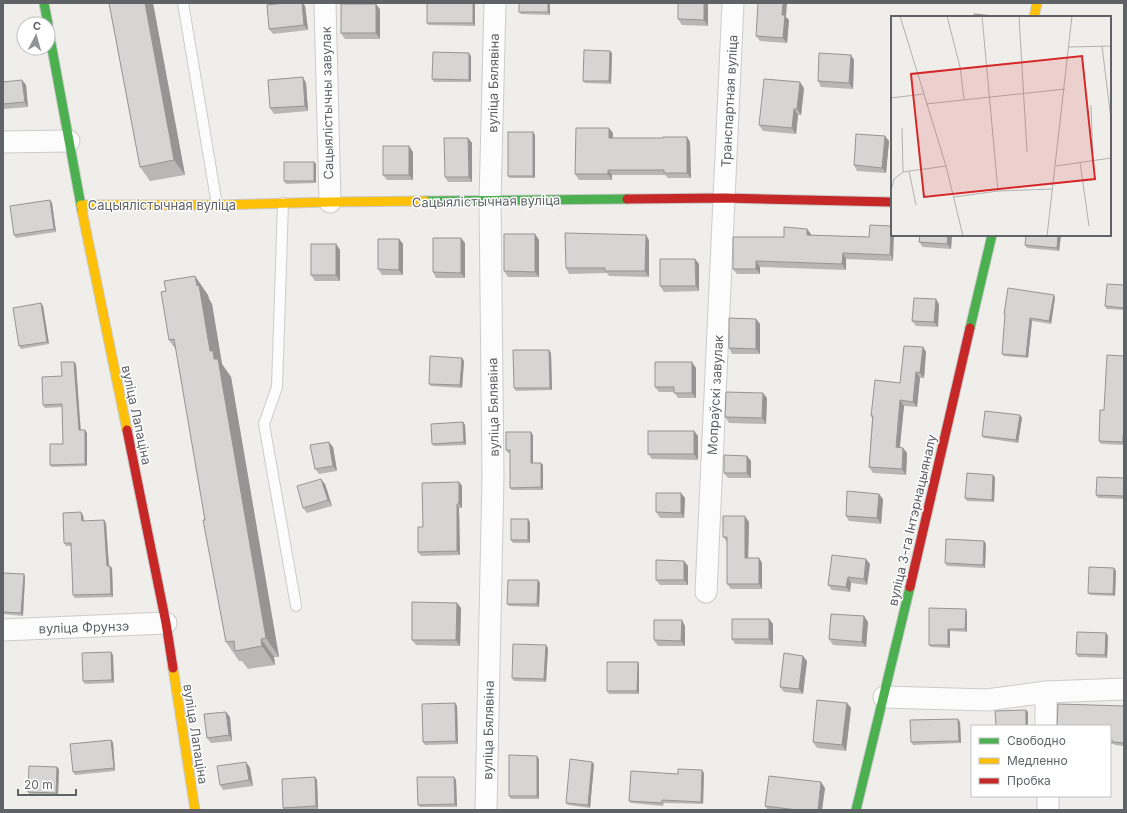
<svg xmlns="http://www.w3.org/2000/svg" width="1127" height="813" font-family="Inter,sans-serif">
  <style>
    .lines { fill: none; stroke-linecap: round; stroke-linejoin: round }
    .lane-casing { stroke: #cbcccc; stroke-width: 12 }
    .street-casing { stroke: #cbcccc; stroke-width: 23 }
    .fast-casing { stroke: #cacacb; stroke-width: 11 }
    .slow-casing { stroke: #cacacb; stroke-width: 11 }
    .jam-casing { stroke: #cacacb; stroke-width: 11 }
    .lane { stroke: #fdfcfc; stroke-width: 10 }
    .street { stroke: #fdfcfc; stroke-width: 21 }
    .fast { stroke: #4caf50; stroke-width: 9 }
    .slow { stroke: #ffc107; stroke-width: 9 }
    .jam { stroke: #c62828; stroke-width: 9 }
    .wall { fill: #b8b7b5 }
    .shaded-wall { fill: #969594 }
    .building { fill: #d6d5d3; stroke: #969594 }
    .labels { text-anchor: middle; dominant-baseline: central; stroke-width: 3; stroke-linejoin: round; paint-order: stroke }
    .street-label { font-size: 13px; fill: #5f6368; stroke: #fff }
    .inset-road { fill: none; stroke: #b1b2b2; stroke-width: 1 }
    .view { fill: #d62828; fill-opacity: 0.15; stroke: #d62828; stroke-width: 2 }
    .inset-edge { fill: none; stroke: #5f6368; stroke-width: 2 }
  </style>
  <rect width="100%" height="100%" fill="#efeeea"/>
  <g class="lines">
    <g class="lane-casing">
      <g id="lane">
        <path d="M183,3l34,202"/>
        <path d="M283,203l-6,184 -13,37 32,182"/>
      </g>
    </g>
    <g class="street-casing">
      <g id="street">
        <path d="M325,3l5,199"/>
        <path d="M3,142l66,-1"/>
        <path d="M706,592l27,-589"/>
        <path d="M3,630l163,-7"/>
        <path d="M1046,692v34"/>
        <path d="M884,697l103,3 59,-8 78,-3"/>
        <path d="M1048,796v14"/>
        <path d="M486,810l7,-334 -3,-275 5,-198"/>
      </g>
    </g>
    <g class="fast-casing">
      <g id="fast">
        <path d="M44,3l4,21"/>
        <path d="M48,27l34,184"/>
        <path d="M425,201l202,-2"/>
        <path d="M970,328l22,-93"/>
        <path d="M856,810l54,-223"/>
      </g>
    </g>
    <g class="slow-casing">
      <g id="slow">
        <path d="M1034,17l3,-14"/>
        <path d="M81,205h136l113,-3 95,-1"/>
        <path d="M82,211l45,219"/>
        <path d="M173,668l22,142"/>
      </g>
    </g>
    <g class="jam-casing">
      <g id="jam">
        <path d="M627,199l97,-1 168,4"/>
        <path d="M127,430l39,193 7,45"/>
        <path d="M910,587l60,-259"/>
      </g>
    </g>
    <use href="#lane" class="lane"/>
    <use href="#street" class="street"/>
    <use href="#fast" class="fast"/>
    <use href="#slow" class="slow"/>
    <use href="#jam" class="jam"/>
  </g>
  <g class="wall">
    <path d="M109,3h44l32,172 -35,6 -10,-14z"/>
    <path d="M285,3h18l2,3 3,24 -35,4 -4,-5z"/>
    <path d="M427,3h48v23l-46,-1 -2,-2z"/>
    <path d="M550,3v12l-29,-1 -2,-2z"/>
    <path d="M708,3v23l-26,-1 -4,-6z"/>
    <path d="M380,9v30h-35l-4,-6z"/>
    <path d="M786,17l3,3 -2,23 -27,-2 -4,-5z"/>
    <path d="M610,51l2,2 -1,31 -26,-1 -2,-2z"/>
    <path d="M851,55l3,5 -1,29 -32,-2 -3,-6z"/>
    <path d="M471,56v26h-37l-2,-3z"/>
    <path d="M22,80l4,5 2,22 -24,2 -1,-1v-26z"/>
    <path d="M306,83l2,28 -34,3 -4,-6z"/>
    <path d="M804,88l-3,27h-3l-2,19 -33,-3 -4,-6z"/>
    <path d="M613,133v5h50l24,-1 3,5 1,36h-23l-3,-3h-53v5h-33l-4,-6z"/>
    <path d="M535,135v43h-25l-2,-2z"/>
    <path d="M468,138l4,5v39h-24l-3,-5z"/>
    <path d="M889,141l-3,32 -29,-2 -3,-6z"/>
    <path d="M413,152v28h-26l-4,-5z"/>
    <path d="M314,162l2,2v19l-30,1 -2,-3z"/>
    <path d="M50,200l2,3 4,29 -40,6 -2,-3z"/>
    <path d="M870,225l23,36 -47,-2v11l-86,-3v7h-23l-4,-5 51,-32 23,-8 4,5v1l58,2z"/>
    <path d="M535,234l4,6v37h-31l-4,-6z"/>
    <path d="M952,235l-1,14 -28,-2 -4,-5z"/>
    <path d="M1026,235h35l-2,16 -32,-3 -2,-3z"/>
    <path d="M461,238l4,5v35h-29l-3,-6z"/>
    <path d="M399,239l4,5v31h-21l-4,-6z"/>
    <path d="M649,240v37l-40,-1 -2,-3 -38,1 -3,-6z"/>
    <path d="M336,244l4,6v31h-25l-4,-6z"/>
    <path d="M695,259l4,5v27l-35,1 -4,-6z"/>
    <path d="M1124,285v25l-17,-1 -2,-3z"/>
    <path d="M166,291l42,4 1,4 3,5 10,60 9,13 48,280h-5l1,8 -27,4 -6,-8h-3l-13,-19 -21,-122 -29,-170 -7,-10z"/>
    <path d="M1054,295l1,3 -4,26 -19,-3 -4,37 -24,-2 -2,-2 3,-38 -1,-2z"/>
    <path d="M41,303l2,3 6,38 -28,5 -2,-3z"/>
    <path d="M939,304l-1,23 -22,-1 -4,-5z"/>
    <path d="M756,319l4,5v30h-28l-3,-6z"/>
    <path d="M923,347l3,5 -2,26h-4l-3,29 -13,-1 -4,42h3l4,5 -1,22 -33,-2 -4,-6 3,-49 -1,-2 29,-33z"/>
    <path d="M551,353l1,37 -36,1 -2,-3z"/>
    <path d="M1124,356v89l-23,-1 -2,-3 5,-31z"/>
    <path d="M462,358l2,3 -2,27 -31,-2 -2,-2z"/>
    <path d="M76,364l4,66h5l2,3v33l-35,1 -2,-2 13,-21 -1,-37 -17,1 -2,-3 19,-29z"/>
    <path d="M696,368v30h-18l-4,-6h-15l-4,-5z"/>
    <path d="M767,398l-1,26 -37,-1 -4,-6z"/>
    <path d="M1020,415l2,3 -4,25 -34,-5 -2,-2z"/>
    <path d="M463,422l2,3 1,20 -32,1 -2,-2z"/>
    <path d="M694,431l4,5v24l-46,-1 -4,-5z"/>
    <path d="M533,435v28h8l2,2v25h-31l-2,-2v-35h-2l-2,-3z"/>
    <path d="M333,447l4,24 -18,3 -4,-5z"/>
    <path d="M747,456l4,5v17h-23l-4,-5z"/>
    <path d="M995,477l-1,25 -27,-1 -2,-3z"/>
    <path d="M1124,478v21l-26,-1 -2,-3z"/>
    <path d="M459,482l3,4v22h-3l1,47 -39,1 -3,-4 5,-25z"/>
    <path d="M325,484l7,22 -25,7 -4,-5z"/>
    <path d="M681,493l4,5 -1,20h-24l-4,-6z"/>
    <path d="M883,499l-2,25 -32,-3 -3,-5z"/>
    <path d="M83,515l1,6 22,2 3,43h1l2,2 1,29 -38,1 -2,-3 -1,-49h-6l-2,-3z"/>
    <path d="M530,522v21h-17l-2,-3z"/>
    <path d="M749,522l-1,36h11l3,5v26h-31l-4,-5v-42l-4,-5z"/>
    <path d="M984,541l2,3 -1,24 -38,-2 -2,-3z"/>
    <path d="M684,561l4,5v19h-28l-4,-5z"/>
    <path d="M870,564l-3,21 -16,-2 -1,9 -18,-2 -4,-5z"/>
    <path d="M1114,568l2,3 -1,25 -25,-1 -2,-2z"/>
    <path d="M3,573l21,1 1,3 -2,39 -20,-2z"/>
    <path d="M538,580l2,3 -1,24 -30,-1 -2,-2z"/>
    <path d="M457,603l4,5 -1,38 -44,-1 -4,-5z"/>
    <path d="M967,612v20l-17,-1v17l-19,-1 -2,-2z"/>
    <path d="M769,619l4,5v21l-38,-1 -3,-5z"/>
    <path d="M868,622l-2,25 -33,-2 -4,-6z"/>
    <path d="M685,626v20h-27l-4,-6z"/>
    <path d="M1106,633l2,3 -1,22 -29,-1 -2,-3z"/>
    <path d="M548,648l-2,34 -32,-1 -2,-3z"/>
    <path d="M111,652l2,3 1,28 -29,1 -2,-3z"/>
    <path d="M807,661l-4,33 -19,-2 -4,-5z"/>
    <path d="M638,662l1,3v29h-30l-2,-3z"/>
    <path d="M455,703l2,3 1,38 -33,1 -2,-3z"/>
    <path d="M847,703l4,5 -5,43 -29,-3 -4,-6z"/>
    <path d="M1124,706v40l-9,-1 -1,-1h-4v-18z"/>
    <path d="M226,712l4,5 2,24 -21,2 -4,-5z"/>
    <path d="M960,722l1,21 -48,2 -2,-3z"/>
    <path d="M113,742l2,29 -40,4 -2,-3z"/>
    <path d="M539,759v40h-28l-2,-3z"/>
    <path d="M246,762l4,6 3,18 -30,4 -3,-5z"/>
    <path d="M594,764l-4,44 -22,-3 -2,-2z"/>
    <path d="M59,769l-1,26h-28l-2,-3z"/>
    <path d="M704,773l-1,31 -39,-1 -1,3 -32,-3 -2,-2 49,-27z"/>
    <path d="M315,777l2,3 1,29 -34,1 -1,-2z"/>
    <path d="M454,777l2,3 1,27h-37l-2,-2z"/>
    <path d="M825,788l-3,22h-54l-3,-4z"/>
  </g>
  <g class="shaded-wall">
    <path d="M145,3h8l32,172 -11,-15z"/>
    <path d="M302,3h1l2,3 3,24 -4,-5z"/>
    <path d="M473,3h2v23l-2,-3z"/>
    <path d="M548,3h2v12l-2,-3z"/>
    <path d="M704,3h4v23l-4,-6z"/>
    <path d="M783,3h4l-1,14 3,3 -2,23 -4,-5 -1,-23z"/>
    <path d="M376,4l4,5v30l-4,-6z"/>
    <path d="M610,51l2,2 -1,31 -2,-3z"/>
    <path d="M469,53l2,3v26l-2,-2z"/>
    <path d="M851,55l3,5 -1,29 -4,-6z"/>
    <path d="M303,77l3,6 2,28 -3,-5z"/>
    <path d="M22,80l4,5 2,22 -3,-5z"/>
    <path d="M800,82l4,6 -3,27 -4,-6z"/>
    <path d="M794,109l4,6 -2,19 -4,-6z"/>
    <path d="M609,128l4,5 -1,10 -3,-5z"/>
    <path d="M533,132l2,3v43l-2,-2z"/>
    <path d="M885,136l4,5 -3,32 -4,-5z"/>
    <path d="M687,137l3,5 1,36 -4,-5z"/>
    <path d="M468,138l4,5v39l-3,-5z"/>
    <path d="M409,146l4,6v28l-4,-5z"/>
    <path d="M314,162l2,2v19l-2,-2z"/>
    <path d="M608,170l4,5v5l-4,-6z"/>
    <path d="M50,200l2,3 4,29 -2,-3z"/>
    <path d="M891,226l1,1v8h2l-1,26 -3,-6z"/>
    <path d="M807,229l4,5v6l-4,-5z"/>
    <path d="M535,234l4,6v37l-4,-5z"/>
    <path d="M646,235l3,5v37l-4,-6z"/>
    <path d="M948,235h4l-1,14 -4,-5z"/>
    <path d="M1058,235h3l-2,16 -2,-3z"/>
    <path d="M461,238l4,5v35l-4,-5z"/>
    <path d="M399,239l4,5v31l-4,-5z"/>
    <path d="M336,244l4,6v31l-4,-6z"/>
    <path d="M843,253l3,6v11l-4,-6z"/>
    <path d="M695,259l4,5v27l-3,-5z"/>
    <path d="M756,261l4,6v7l-4,-5z"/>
    <path d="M195,276l13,19 1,4 3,5 10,60 9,13 48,280 -13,-19 -52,-279 -4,-8z"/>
    <path d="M1054,295l1,3 -4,26 -2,-3z"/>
    <path d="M936,299l3,5 -1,23 -4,-5z"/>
    <path d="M41,303l2,3 6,38 -2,-2z"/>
    <path d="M1030,318l2,3 -4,37 -2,-2z"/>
    <path d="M756,319l4,5v30l-4,-5z"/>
    <path d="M923,347l3,5 -2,26 -4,-5z"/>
    <path d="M549,350l2,3 1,37 -2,-2z"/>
    <path d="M462,358l2,3 -2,27 -2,-3z"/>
    <path d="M74,362l2,2 5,69 -2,-3z"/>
    <path d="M692,362l4,6v30l-4,-5z"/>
    <path d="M916,372l4,6 -3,29 -4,-5z"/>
    <path d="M763,393l4,5 -1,26 -4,-6z"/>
    <path d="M900,400l4,6 -5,47 -3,-6z"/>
    <path d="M1020,415l2,3 -4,25 -2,-3z"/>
    <path d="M463,422l2,3 1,20 -2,-3z"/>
    <path d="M85,430l2,3v33l-2,-2z"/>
    <path d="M694,431l4,5v24l-4,-6z"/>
    <path d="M531,432l2,3v30l-2,-2z"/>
    <path d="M329,442l4,5 4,24 -4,-5z"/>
    <path d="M903,448l4,5 -1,22 -4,-6z"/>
    <path d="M747,456l4,5v17l-4,-5z"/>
    <path d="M541,463l2,2v25l-2,-3z"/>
    <path d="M993,475l2,2 -1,25 -2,-2z"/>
    <path d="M321,479l4,5 7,22 -4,-6z"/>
    <path d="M459,482l3,4v22l-3,-4z"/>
    <path d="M681,493l4,5 -1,20 -3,-5z"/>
    <path d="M879,494l4,5 -2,25 -4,-6z"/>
    <path d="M457,504l2,4 1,47 -3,-4z"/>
    <path d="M81,512l2,3 1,9 -2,-3z"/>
    <path d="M745,516l4,6 -1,41 -3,-5z"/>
    <path d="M528,519l2,3v21l-2,-3z"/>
    <path d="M104,520l2,3 3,46 -2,-3z"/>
    <path d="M984,541l2,3 -1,24 -2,-3z"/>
    <path d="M759,558l3,5v26l-3,-5z"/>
    <path d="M866,559l4,5 -3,21 -3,-6z"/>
    <path d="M684,561l4,5v19l-4,-5z"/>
    <path d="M110,566l2,2 1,29 -2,-3z"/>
    <path d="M1114,568l2,3 -1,25 -2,-2z"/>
    <path d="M24,574l1,3 -2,39 -2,-3z"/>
    <path d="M848,577l3,6 -1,9 -4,-5z"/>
    <path d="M538,580l2,3 -1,24 -2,-3z"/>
    <path d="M457,603l4,5 -1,38 -4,-6z"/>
    <path d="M966,609l1,3v20l-2,-3z"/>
    <path d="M864,616l4,6 -2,25 -4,-5z"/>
    <path d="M769,619l4,5v21l-4,-6z"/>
    <path d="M682,620l3,6v20l-4,-5z"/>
    <path d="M948,629l2,2v17l-2,-3z"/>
    <path d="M1106,633l2,3 -1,22 -2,-3z"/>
    <path d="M261,639l13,18 1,8 -13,-19z"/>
    <path d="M546,645l2,3 -2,34 -2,-3z"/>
    <path d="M111,652l2,3 1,28 -2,-3z"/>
    <path d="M803,656l4,5 -4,33 -4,-5z"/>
    <path d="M638,662l1,3v29l-2,-3z"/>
    <path d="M455,703l2,3 1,38 -2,-3z"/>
    <path d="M847,703l4,5 -5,43 -4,-6z"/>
    <path d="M1026,710l2,2v14h-2z"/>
    <path d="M226,712l4,5 2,24 -3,-6z"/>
    <path d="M958,719l2,3 1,21 -2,-2z"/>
    <path d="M111,740l2,2 2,29 -1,-3z"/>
    <path d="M537,756l2,3v40l-2,-3z"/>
    <path d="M246,762l4,6 3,18 -4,-6z"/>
    <path d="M592,762l2,2 -4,44 -2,-3z"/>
    <path d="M57,767l2,2 -1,26 -2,-2z"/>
    <path d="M702,770l2,3 -1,31 -2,-2z"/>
    <path d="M315,777l2,3 1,29 -2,-3z"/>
    <path d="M454,777l2,3 1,27 -2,-3z"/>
    <path d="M821,782l4,6 -3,22h-4z"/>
  </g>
  <g class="building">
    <path d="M109,3h36l29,157 -34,7z"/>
    <path d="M285,3h17l2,22 -35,4 -2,-24z"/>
    <rect x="427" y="3" width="46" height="20"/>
    <rect x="519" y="3" width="29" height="9"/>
    <path d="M678,3h26v17l-26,-1z"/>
    <path d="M758,3h25l-1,12h3l-2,23 -27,-2z"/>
    <rect x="341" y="4" width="35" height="29"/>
    <path d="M974,14l20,2v1h-20z"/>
    <path d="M584,50l26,1 -1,30h-26z"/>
    <path d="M433,52l36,1v27l-37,-1z"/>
    <path d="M819,53l32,2 -2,28 -31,-2z"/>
    <path d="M303,77l2,29 -35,2 -2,-28z"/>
    <path d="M764,79l36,3 -3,27h-3l-2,19 -33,-3z"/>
    <path d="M22,80l3,22 -22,2v-22z"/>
    <path d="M576,128h33v10h54v-1h24v36h-23v-3h-56v4h-33z"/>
    <rect x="508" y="132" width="25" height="44"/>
    <path d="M856,134l29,2 -3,32 -28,-3z"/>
    <path d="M444,138h24l1,39h-24z"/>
    <rect x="383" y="146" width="26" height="29"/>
    <rect x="284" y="162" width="30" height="19"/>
    <path d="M50,200l4,29 -40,6 -4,-29z"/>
    <path d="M870,225l21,1 -1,29 -47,-2 -1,11 -86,-3v8h-23v-32h51v-10l23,2v6l62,2z"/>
    <path d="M565,233l81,2 -1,36h-40v-3h-39z"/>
    <path d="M504,234h31v38l-31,-1z"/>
    <path d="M920,235h28l-1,9 -28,-2z"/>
    <path d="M1026,235h32l-1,13 -32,-3z"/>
    <path d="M433,238h28v35l-28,-1z"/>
    <path d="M378,239h21v31l-21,-1z"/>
    <rect x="311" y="244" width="25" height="31"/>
    <path d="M660,259h35l1,27h-36z"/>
    <path d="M195,276l2,10 2,-1 11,66h3l1,8h4l48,279 -5,1 1,7 -27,5 -1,-10 -8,1 -23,-122h2l-31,-181 -5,1 -8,-48 5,-1 -2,-10z"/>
    <path d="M1107,284l17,1v23l-19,-2z"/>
    <path d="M1008,288l46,7 -5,26 -19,-3 -4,38 -24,-2 3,-40h-1z"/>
    <path d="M914,298l22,1 -2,23 -22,-1z"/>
    <path d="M41,303l6,39 -28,4 -6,-38z"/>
    <path d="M729,318l27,1v30l-27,-1z"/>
    <path d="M904,346l19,1 -3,26 -4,-1 -3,30 -13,-2 -4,47 7,1 -1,21 -33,-2 4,-51h-2l4,-36 25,3z"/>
    <path d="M513,350h36l1,38h-36z"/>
    <path d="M1107,355l17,1v79h-1v7l-24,-1 1,-31h4z"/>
    <path d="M430,356l32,2 -2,27 -31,-1z"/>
    <path d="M61,362h13l5,68h6v34l-35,1v-21h13l-1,-40 -19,1 -1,-28 20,-1z"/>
    <path d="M655,362h37v31h-18v-6h-19z"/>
    <path d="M726,392l37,1 -1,25 -37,-1z"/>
    <path d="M985,411l35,4 -4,25 -34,-4z"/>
    <path d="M463,422l1,20 -32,2 -1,-20z"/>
    <rect x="648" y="431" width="46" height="23"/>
    <path d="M506,432h25v31h10v24l-31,1v-38h-4z"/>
    <path d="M329,442l4,24 -18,3 -5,-24z"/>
    <path d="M724,455l23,1v17h-23z"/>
    <path d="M967,473l26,2 -1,25 -27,-2z"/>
    <path d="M1097,477l27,1v18l-28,-1z"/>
    <path d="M321,479l7,21 -25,8 -6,-22z"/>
    <path d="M459,482v22h-2v47l-39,1v-25h5l-1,-44z"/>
    <path d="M847,491l32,3 -2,24 -31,-2z"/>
    <path d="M656,493h25v20l-25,-1z"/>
    <path d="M81,512l1,9 22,-1 3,46h3l1,28 -38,1 -2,-52h-7l-1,-30z"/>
    <path d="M723,516h22v42h14v26h-32v-47h-4z"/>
    <rect x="511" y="519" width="17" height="21"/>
    <path d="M946,539l38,2 -1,24 -38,-2z"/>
    <path d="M832,555l34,4 -2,20 -16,-2 -2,10 -18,-2z"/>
    <path d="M656,560l28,1v19h-28z"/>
    <path d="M1089,567l25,1 -1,26 -25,-1z"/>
    <path d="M3,573l21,1 -3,39 -18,-1z"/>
    <path d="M508,580h30l-1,24h-30z"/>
    <path d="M412,602l45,1 -1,37h-44z"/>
    <path d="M929,608l37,1 -1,20h-17v16h-19z"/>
    <path d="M831,614l33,2 -2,26 -33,-3z"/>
    <rect x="732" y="619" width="37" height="20"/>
    <path d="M654,620h28l-1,21 -27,-1z"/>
    <path d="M1077,632l29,1 -1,22 -29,-1z"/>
    <path d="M513,644l33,1 -2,34 -32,-1z"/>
    <path d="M111,652l1,28 -29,1 -1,-28z"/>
    <path d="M784,653l19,3 -4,33 -19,-2z"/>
    <path d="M607,662h31l-1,29h-30z"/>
    <path d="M817,700l30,3 -5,42 -29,-3z"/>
    <path d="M455,703l1,38 -33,1 -1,-38z"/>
    <path d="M1058,704l66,2v37l-11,-1v-1h-3v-15h-53z"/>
    <path d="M1026,710v16h-30l-1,-15z"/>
    <path d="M226,712l3,23 -22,3 -3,-24z"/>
    <path d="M958,719l1,22 -48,1 -1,-22z"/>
    <path d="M111,740l3,28 -41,4 -3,-28z"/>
    <path d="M509,755l28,1v40h-28z"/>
    <path d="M570,759l22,3 -4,43 -22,-2z"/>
    <path d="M246,762l3,18 -29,5 -3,-19z"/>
    <path d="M29,766l28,1 -1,26 -28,-1z"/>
    <path d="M678,769l24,1 -1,32 -39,-2v3l-33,-2 2,-30 47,3z"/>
    <path d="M769,776l52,6 -3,28h-21l-32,-4z"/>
    <path d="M315,777l1,29 -33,2 -1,-29z"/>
    <path d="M417,777h37l1,27 -37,1z"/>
  </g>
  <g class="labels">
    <g class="street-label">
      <text transform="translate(493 83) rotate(-89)">вуліца Бялявіна</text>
      <text transform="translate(729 101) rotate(-87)">Транспартная вуліца</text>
      <text transform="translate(327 103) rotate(-91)">Сацыялістычны завулак</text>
      <text transform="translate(486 201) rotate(-1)">Сацыялістычная вуліца</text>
      <text x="162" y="205">Сацыялістычная вуліца</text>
      <text transform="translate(715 395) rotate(-87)">Мопраўскі завулак</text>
      <text transform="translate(493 407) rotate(-91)">вуліца Бялявіна</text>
      <text transform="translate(137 415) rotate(78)">вуліца Лапаціна</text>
      <text transform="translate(912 520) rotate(-77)">вуліца 3-га Інтэрнацыяналу</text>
      <text transform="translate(84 627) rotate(-2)">вуліца Фрунзэ</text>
      <text transform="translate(488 730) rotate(-89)">вуліца Бялявіна</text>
      <text transform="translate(196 734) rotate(81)">вуліца Лапаціна</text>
    </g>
  </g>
  <g transform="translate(891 16)">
    <rect width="220" height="220" fill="#efeeea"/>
    <path class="inset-road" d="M9,0l46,150 17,70M56,0l13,51 4,32M91,0l16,175M128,0l8,136M211,30l9,73M178,31l42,-1M0,82l32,-4M35,88l139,-15M200,89l2,56M11,112l1,44M189,146l9,64M165,150l55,-8M18,155l7,34M0,175l3,-12 9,-7 43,-6M63,181l44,-6 55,-2M156,220l25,-220"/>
    <path class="view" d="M191,40l13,123 -171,18 -13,-123z"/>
    <rect width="220" height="220" class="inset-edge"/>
  </g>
  <rect width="1127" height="813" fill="none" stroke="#5f6368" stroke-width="8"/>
  <rect x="971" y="725" width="140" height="72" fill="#ffffff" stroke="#bfc1c3"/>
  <rect x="979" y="738" width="20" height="6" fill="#4caf50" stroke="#bfc1c3"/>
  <text x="1007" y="745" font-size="12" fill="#5f6368">Свободно</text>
  <rect x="979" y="758" width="20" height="6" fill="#ffc107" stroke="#bfc1c3"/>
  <text x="1007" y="765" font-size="12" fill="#5f6368">Медленно</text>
  <rect x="979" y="778" width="20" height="6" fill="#c62828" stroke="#bfc1c3"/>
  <text x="1007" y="785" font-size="12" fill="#5f6368">Пробка</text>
  <g transform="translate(36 36) rotate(6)"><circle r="19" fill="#ffffff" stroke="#bfc1c3"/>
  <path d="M0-3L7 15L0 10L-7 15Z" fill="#919496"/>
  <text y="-6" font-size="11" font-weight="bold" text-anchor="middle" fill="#5f6368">С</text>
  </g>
  <path d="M18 789v6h58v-6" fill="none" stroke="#5f6368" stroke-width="2"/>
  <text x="24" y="789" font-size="12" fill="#5f6368" stroke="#ffffff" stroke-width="3" paint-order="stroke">20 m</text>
</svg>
